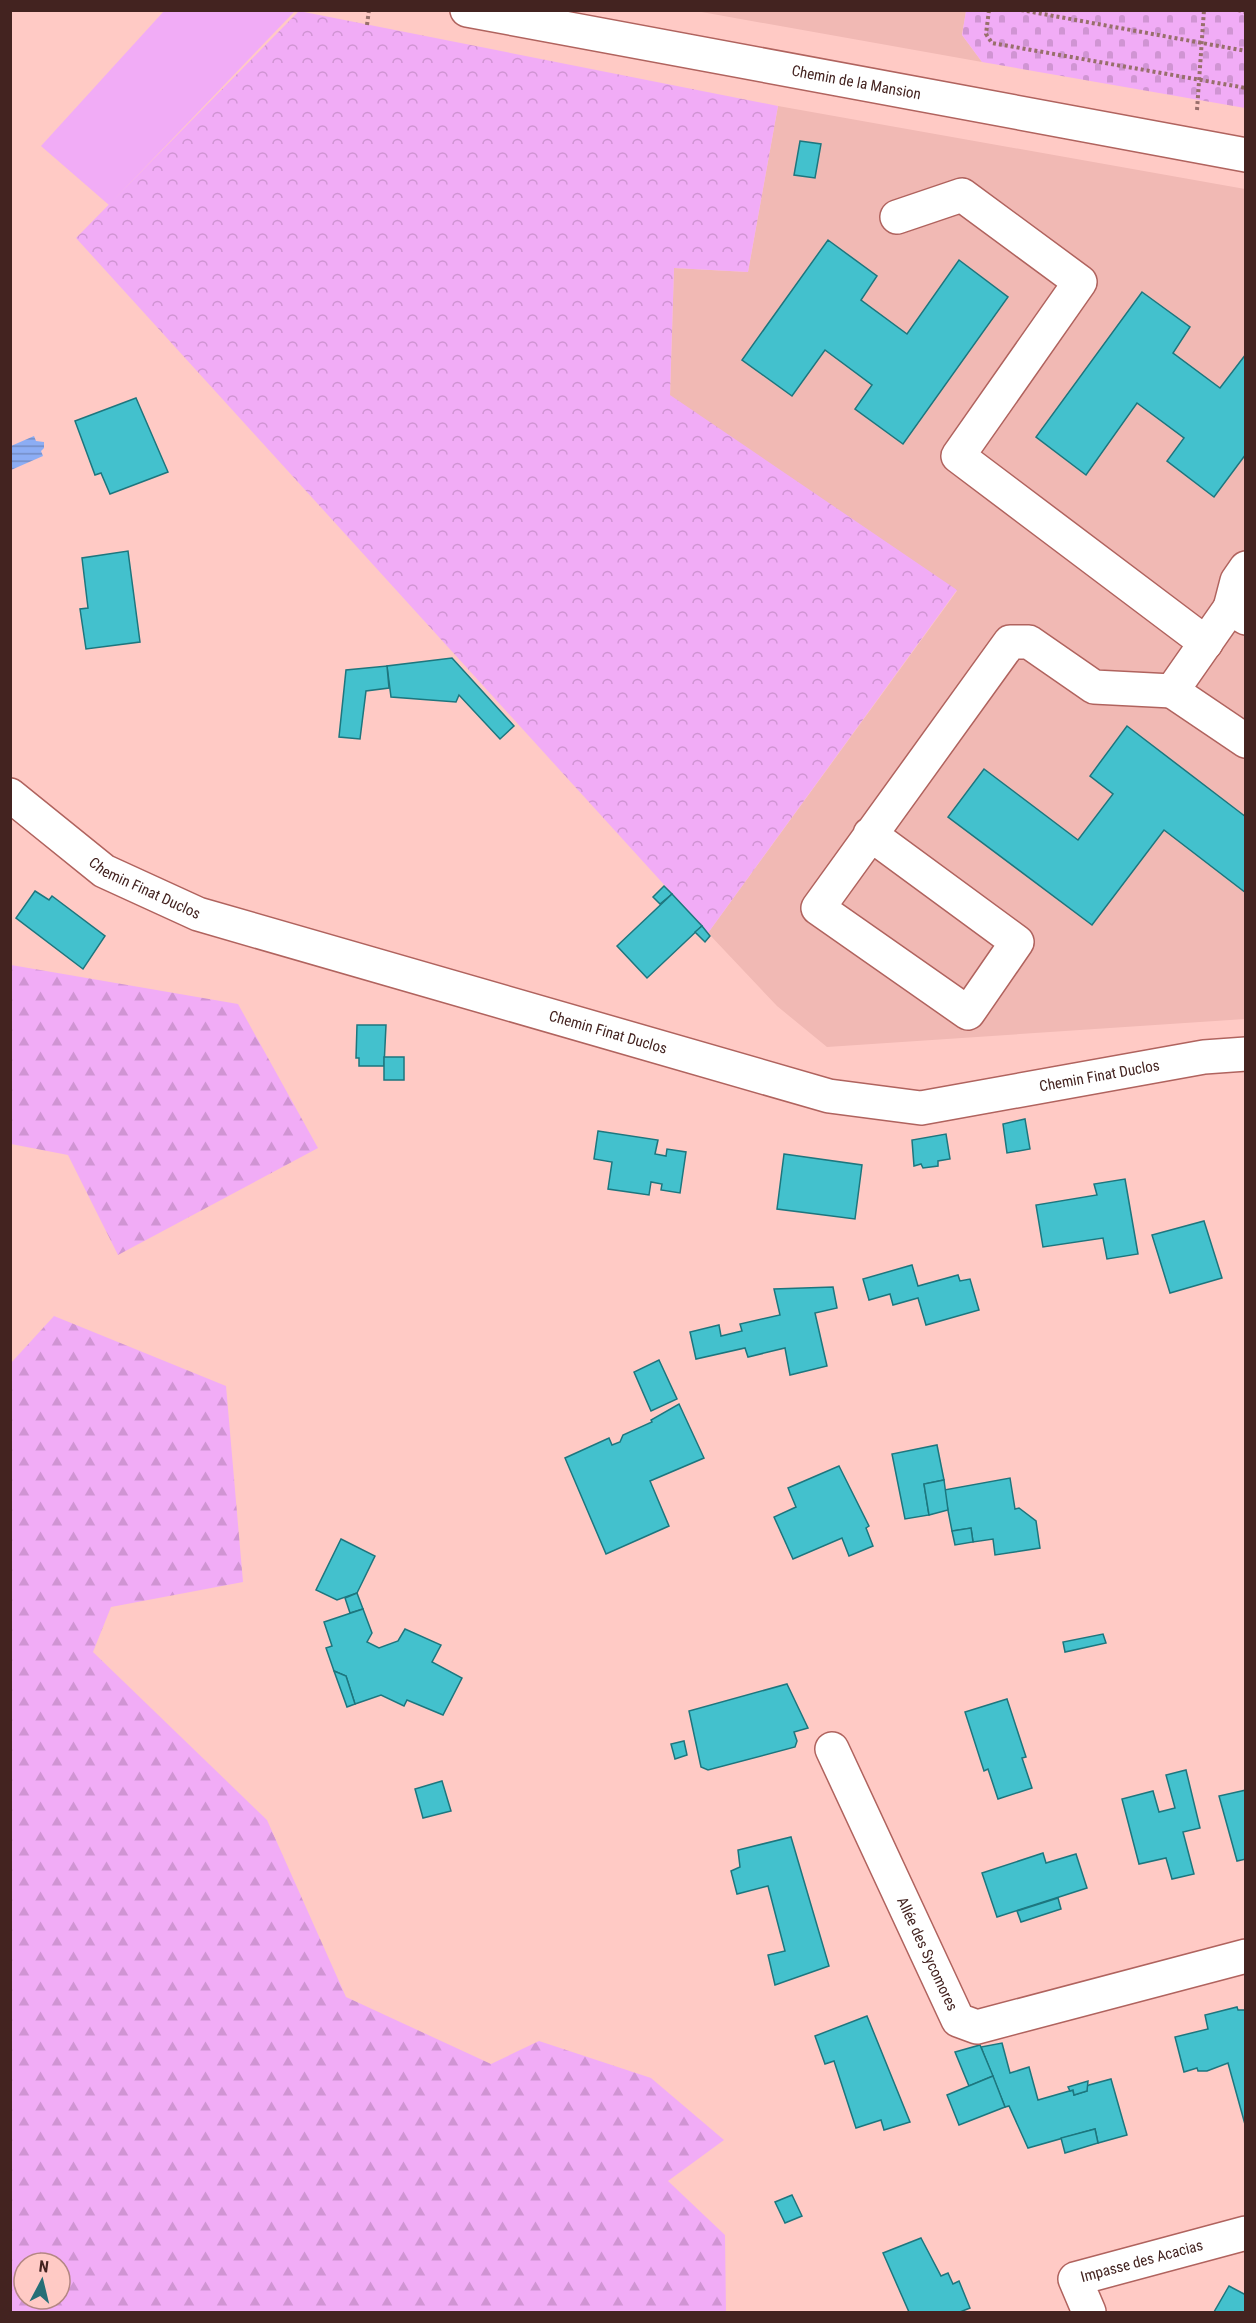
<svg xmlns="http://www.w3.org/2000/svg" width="1256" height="2323" font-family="'Roboto Condensed',sans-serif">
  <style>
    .built { fill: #f1b9b4 }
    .grass { fill: #f1acf6 }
    .forest { fill: url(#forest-firs); fill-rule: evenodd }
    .cemetery { fill: url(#cemetery-stones) }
    .park { fill: url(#park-crowns) }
    .water { fill: url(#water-rules) }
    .building { fill: #43c1cd; stroke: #1d767e; stroke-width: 1.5 }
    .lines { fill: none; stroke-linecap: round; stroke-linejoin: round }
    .minor-casing { stroke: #b0635e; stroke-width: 36 }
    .major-casing { stroke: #b0635e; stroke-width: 36 }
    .path { stroke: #986f6b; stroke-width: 4; stroke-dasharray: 3 3; stroke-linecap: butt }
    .minor { stroke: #fff; stroke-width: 33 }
    .major { stroke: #fff; stroke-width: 33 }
    .labels { text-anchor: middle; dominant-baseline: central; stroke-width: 4.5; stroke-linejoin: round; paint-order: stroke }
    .street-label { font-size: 15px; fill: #432320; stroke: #ffcac5 }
  </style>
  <defs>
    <pattern id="forest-firs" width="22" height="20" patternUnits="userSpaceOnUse" patternTransform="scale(1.5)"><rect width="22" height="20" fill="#f1acf6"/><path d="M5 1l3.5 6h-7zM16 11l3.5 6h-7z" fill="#d094d3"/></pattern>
    <pattern id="cemetery-stones" width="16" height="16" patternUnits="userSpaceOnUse" patternTransform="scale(1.5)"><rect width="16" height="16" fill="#f1acf6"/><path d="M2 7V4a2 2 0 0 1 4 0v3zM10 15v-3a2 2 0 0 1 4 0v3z" fill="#d094d3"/></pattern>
    <pattern id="park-crowns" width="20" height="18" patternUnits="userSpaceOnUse" patternTransform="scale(1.5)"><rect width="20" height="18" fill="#f1acf6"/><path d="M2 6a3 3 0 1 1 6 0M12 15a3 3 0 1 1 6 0" fill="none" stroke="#d094d3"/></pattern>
    <pattern id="water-rules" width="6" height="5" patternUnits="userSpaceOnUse" patternTransform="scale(1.5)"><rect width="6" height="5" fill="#8cadf4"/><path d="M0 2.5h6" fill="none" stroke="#748cc5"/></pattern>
  </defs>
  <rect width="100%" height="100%" fill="#ffcac5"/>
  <g class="built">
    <path d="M696,11h270l-4,24 20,27z"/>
    <path d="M778,106l467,83v830l-418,28 -50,-41 -69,-73 249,-342 -287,-195 4,-128 74,4z"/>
  </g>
  <path class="grass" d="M164,11h131l-186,194 -68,-59z"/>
  <g class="forest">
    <path d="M11,965l227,39 80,144 -200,107 -50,-100 -57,-11z"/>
    <path d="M54,1316l172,70 17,196 -132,25 -18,45 174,168 79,177 145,67 48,-23 112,37 73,62 -56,41 57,54 1,77h-715l-1,-948zM24,2263h36v36h-36z"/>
  </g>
  <path class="cemetery" d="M966,11h279v97l-263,-46 -20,-27z"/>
  <path class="park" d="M299,11l479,95 -30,166 -74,-4 -4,127 287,195 -249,343 -632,-695z"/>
  <path class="water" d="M34,436l2,5 8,1v6l-3,3 2,5 -32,14v-24z"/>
  <g class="building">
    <path d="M800,141l21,3 -6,34 -21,-3z"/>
    <path d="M828,240l49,36 -16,24 46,34 52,-74 49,37 -105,147 -48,-35 17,-24 -47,-35 -33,46 -50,-36z"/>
    <path d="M1142,292l48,35 -17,26 47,35 26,-34v100l-32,43 -47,-36 17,-23 -47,-35 -51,72 -50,-38z"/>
    <path d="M136,398l32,74 -58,22 -9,-21 -6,2 -20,-54z"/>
    <path d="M128,551l12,91 -54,7 -6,-40 8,-1 -6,-50z"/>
    <path d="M452,658l62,68 -14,13 -41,-44 -3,7 -65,-5 -4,-31z"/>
    <path d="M387,666l2,22 -23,3 -6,48 -21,-2 7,-67z"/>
    <path d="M1127,726l119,91v76l-82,-63 -72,95 -144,-108 36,-48 94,71 35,-46 -23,-18z"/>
    <path d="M664,886l8,8 -12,10 -7,-7z"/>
    <path d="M35,891l14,9 3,-4 53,40 -22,33 -67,-51z"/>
    <path d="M672,894l30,32 -55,52 -30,-32z"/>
    <path d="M702,926l8,10 -5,6 -10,-10z"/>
    <path d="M357,1025h29l-2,41h-25v-8h-3z"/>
    <rect x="384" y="1057" width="20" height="23"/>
    <path d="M1025,1119l5,30 -23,4 -4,-29z"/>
    <path d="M598,1131l60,9 -3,14 11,2 1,-7 19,3 -6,41 -19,-3 1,-6 -11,-2 -2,13 -41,-6 4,-27 -18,-3z"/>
    <path d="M946,1134l4,25 -12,2v5l-15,2 -2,-4 -7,2 -2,-26z"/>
    <path d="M784,1154l78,11 -7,54 -78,-10z"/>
    <path d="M1125,1179l13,75 -31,5 -4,-21 -60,9 -7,-42 61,-10 -3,-11z"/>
    <path d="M1204,1221l18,57 -52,15 -18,-58z"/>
    <path d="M912,1265l6,21 40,-11 2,6 10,-2 9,31 -53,15 -8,-27 -25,7 -3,-11 -21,6 -6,-21z"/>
    <path d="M833,1287l4,21 -22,5 12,53 -37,9 -5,-27 -37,9 -3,-9 -49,11 -6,-27 29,-7 2,11 21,-5 -2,-7 40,-9 -6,-26z"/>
    <path d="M659,1360l18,39 -26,12 -17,-39z"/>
    <path d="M679,1404l25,54 -54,23 19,45 -63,28 -41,-96 44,-20 3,7 8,-3 3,-7 29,-13 -1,-2z"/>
    <path d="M937,1445l7,35 -20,4 5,31 -24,4 -13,-65z"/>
    <path d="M839,1466l30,60 -3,2 7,18 -24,10 -7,-18 -49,21 -19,-42 22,-10 -8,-19z"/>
    <path d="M1010,1478l5,31 4,-1 17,13 4,27 -45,7 -2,-16 -20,3 -2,-14 -19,3 -8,-41z"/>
    <path d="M944,1480l4,30 -19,5 -5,-31z"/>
    <path d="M971,1528l2,14 -18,3 -3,-14z"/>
    <path d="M341,1539l34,17 -18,37 -20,7 -21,-10z"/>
    <path d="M357,1593l6,16 -13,4 -5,-15z"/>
    <path d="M363,1609l9,24 -5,9 12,6 19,-7 7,-12 36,16 -9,17 30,16 -19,37 -36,-15 -3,6 -23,-11 -26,9 -9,-28 -12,-5 -8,-23 6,-2 -8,-24z"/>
    <path d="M1103,1634l3,9 -41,9 -2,-10z"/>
    <path d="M334,1671l12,5 9,28 -8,3z"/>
    <path d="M787,1684l21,44 -14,4 3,9 -2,6 -87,23 -7,-3 -12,-56z"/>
    <path d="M1007,1699l19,58 -4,1 10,30 -34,11 -10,-30 -4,2 -19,-59z"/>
    <path d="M684,1741l3,14 -12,4 -4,-15z"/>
    <path d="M1186,1770l14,58 -17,4 11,42 -22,5 -6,-21 -27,6 -17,-65 31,-8 6,21 16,-4 -9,-33z"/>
    <path d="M442,1781l9,30 -28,7 -8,-29z"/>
    <path d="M1246,1790v69l-9,2 -18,-65z"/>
    <path d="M791,1837l38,129 -54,19 -7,-30 17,-4 -17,-65 -31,8 -6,-23 9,-4 -2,-17z"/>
    <path d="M1043,1853l3,10 30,-9 11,34 -90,29 -15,-44z"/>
    <path d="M1058,1898l3,11 -40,13 -4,-11z"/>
    <path d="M1237,2007l1,3h8v118l-18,-65 -21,8h-9l-1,-3 -13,4 -9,-35 33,-8 -3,-14z"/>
    <path d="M867,2016l43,106 -26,8 -3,-10 -25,8 -22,-67 -9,3 -10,-28z"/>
    <path d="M1002,2043l8,30 19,-6 9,33 35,-10 1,5 13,-4 -1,-4 3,-2 22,-6 16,56 -29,8 -3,-14 -67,19 -19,-42 -4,1 -24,-60z"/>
    <path d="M980,2045l13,31 -24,10 -14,-34z"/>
    <path d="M993,2076l12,31 -46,18 -12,-30z"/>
    <path d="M1088,2081l-1,10 -13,4 -1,-5 -3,1 -2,-4z"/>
    <path d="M1095,2129l3,14 -33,10 -4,-15z"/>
    <path d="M792,2195l10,21 -17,7 -10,-21z"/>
    <path d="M921,2238l20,38 7,-3 5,11 6,-3 11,27 -10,4h-51l-26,-59z"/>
    <path d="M1229,2286l17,9v17h-32z"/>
  </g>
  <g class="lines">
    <g class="minor-casing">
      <g id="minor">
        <path id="s1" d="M467,10l779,145"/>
        <path d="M897,217l65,-22 118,87 -122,174 248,187"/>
        <path d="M1246,568l-9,13 -7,27 16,10"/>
        <path d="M1172,691l74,50"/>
        <path d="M870,834l147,108 -49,71 -150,-105 192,-266h19l65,45 78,4 58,-83"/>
        <path id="s2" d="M832,1749l126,271 19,7 269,-71"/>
        <path id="s3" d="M1089,2312l-14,-33 171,-46"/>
      </g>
    </g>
    <g class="major-casing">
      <g id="major">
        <path id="s4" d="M10,795l94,76 94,43 631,182 92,12 283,-51 42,-3"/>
      </g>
    </g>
    <g class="path">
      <path d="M989,10l-3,24 6,9 254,45"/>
      <path d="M1021,10l225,41"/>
      <path d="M1238,10l8,2"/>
      <path d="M367,25l2,-15"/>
      <path d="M1197,110l7,-100"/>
    </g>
    <use href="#minor" class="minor"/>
    <use href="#major" class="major"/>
  </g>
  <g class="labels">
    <g class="street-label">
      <text stroke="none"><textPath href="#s1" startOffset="396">Chemin de la Mansion</textPath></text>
      <text stroke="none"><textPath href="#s4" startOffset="165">Chemin Finat Duclos</textPath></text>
      <text stroke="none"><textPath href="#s4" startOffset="651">Chemin Finat Duclos</textPath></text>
      <text stroke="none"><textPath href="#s4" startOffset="1155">Chemin Finat Duclos</textPath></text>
      <text stroke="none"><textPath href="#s2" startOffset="226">Allée des Sycomores</textPath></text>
      <text stroke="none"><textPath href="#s3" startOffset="105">Impasse des Acacias</textPath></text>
    </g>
  </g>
  <rect width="1256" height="2323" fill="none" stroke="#432320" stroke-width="24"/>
  <g transform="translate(42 2281) rotate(7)"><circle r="28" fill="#ffcac5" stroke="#b48783" stroke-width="1.5"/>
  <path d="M0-4.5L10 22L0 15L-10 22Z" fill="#256f77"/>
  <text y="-9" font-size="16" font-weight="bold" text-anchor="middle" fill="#432320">N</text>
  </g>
</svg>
